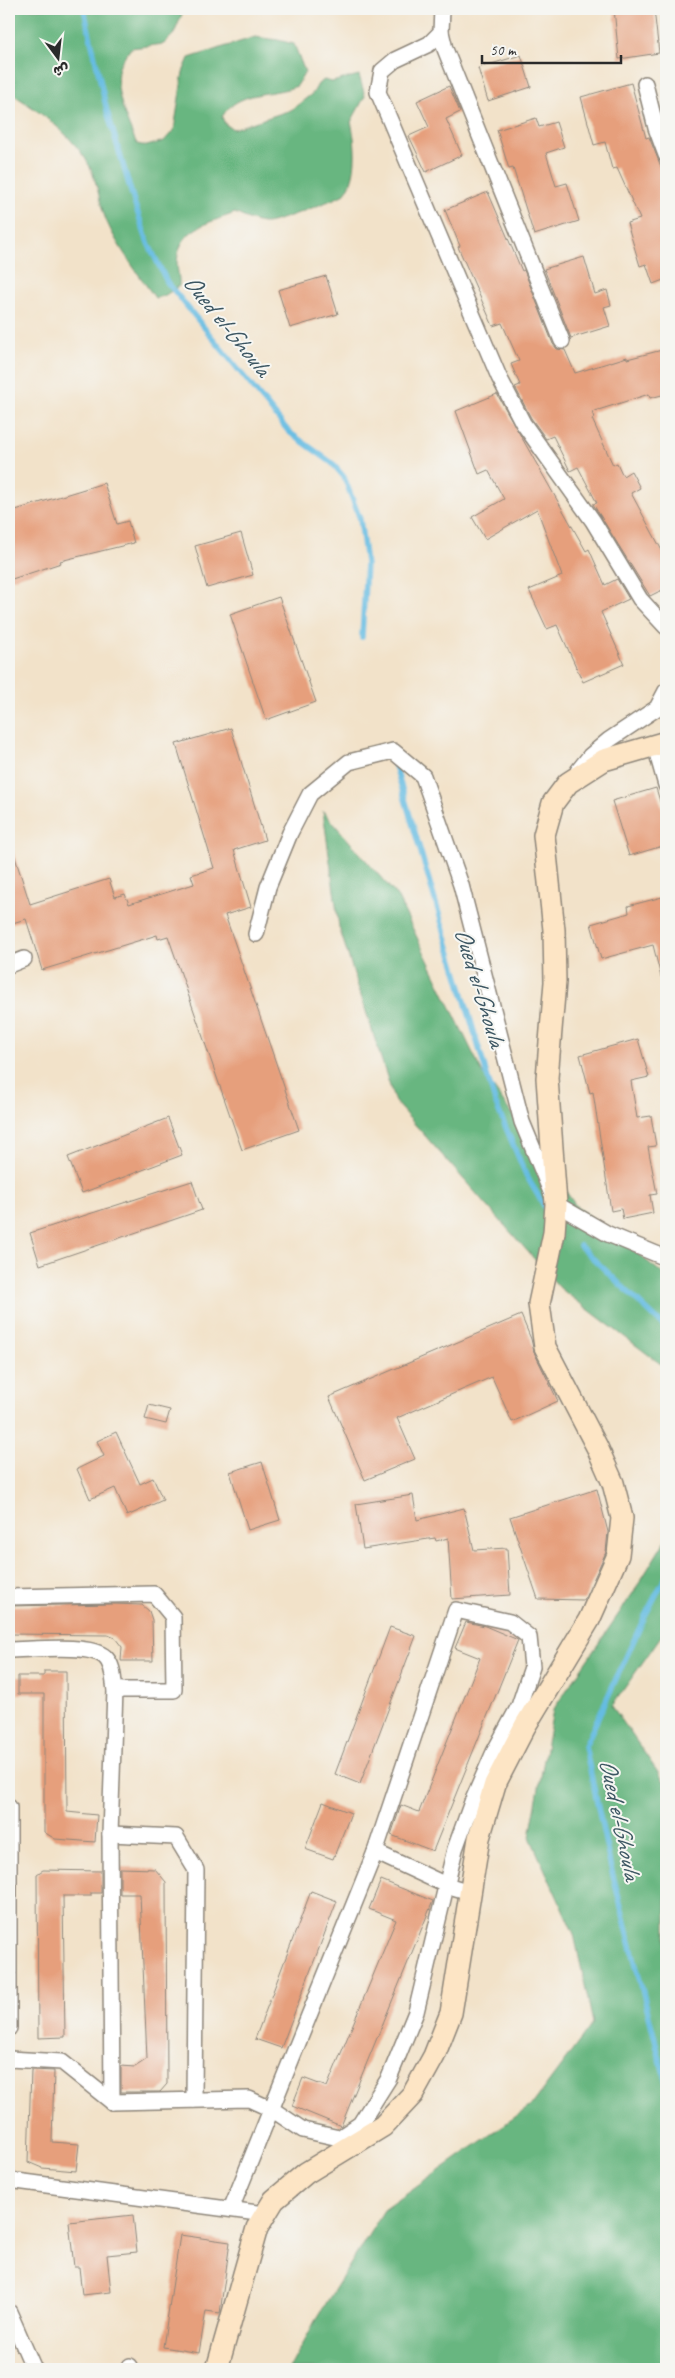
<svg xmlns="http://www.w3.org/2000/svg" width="675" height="2378" font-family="Caveat,'Playpen Sans Arabic',sans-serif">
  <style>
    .forest { fill: #68b680; stroke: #4a7056 }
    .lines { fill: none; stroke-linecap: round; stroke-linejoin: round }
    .stream { stroke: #65bce2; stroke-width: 5.5 }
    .building { fill: #e69f7b }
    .street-casing { stroke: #8e867a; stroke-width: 18 }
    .secondary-casing { stroke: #8e867a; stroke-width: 24 }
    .street { stroke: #fff; stroke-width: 15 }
    .secondary { stroke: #fde5c5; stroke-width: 21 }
    .labels { text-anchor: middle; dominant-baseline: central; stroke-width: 4; stroke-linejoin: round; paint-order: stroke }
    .water-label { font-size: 25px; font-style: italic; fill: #3c5662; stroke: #f6f6f2 }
  </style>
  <rect width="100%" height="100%" fill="#f6f6f2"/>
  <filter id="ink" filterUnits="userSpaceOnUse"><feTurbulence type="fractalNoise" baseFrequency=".02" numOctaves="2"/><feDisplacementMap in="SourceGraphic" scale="10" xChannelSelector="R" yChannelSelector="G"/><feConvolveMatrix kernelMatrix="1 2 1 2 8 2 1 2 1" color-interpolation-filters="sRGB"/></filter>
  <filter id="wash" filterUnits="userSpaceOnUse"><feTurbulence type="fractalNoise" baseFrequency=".0096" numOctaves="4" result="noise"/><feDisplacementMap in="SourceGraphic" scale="20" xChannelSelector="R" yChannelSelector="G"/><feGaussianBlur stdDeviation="1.12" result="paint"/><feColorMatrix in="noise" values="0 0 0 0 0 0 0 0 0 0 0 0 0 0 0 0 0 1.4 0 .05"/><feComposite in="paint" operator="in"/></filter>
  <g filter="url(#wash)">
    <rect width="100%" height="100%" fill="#f2e2c9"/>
    <g class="forest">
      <path d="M9,9h175l-10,25 -10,10 -33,4c-3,5 -9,11 -11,16 -9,21 8,61 17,80l10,2 17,-5 10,-11 9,-58 6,-14 66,-21 23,3 16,4 11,28 -8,14c-25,10 -60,4 -75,31l3,7 8,5 58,-19 22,-17 5,-9 6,-4 8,2 27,-7 6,21 -14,26c5,19 8,56 -7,72 -5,4 -71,30 -79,29 -10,0 -21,-6 -30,-10 -28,11 -56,14 -58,50 0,8 3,15 2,23l-15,10 -9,2c-17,-25 -37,-50 -49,-78 -8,-20 -8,-42 -21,-62 -18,-27 -44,-45 -71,-63l-5,-1z"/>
      <path d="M323,811l74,85 84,174 95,136 90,70v92l-105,-79 -166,-187 -56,-175z"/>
      <path d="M666,1539v90l-54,77 54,78v585h-377l26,-48 69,-111 148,-105 61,-82 -19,-89 -44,-97 23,-127 82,-120z"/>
    </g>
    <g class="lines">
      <g class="stream">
        <path d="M84,9l23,102 28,94 13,38 19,39 122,150 43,31 12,14 16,42 6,44 -4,74"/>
        <path d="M394,762l101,340 31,73 23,39"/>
        <path d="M580,1246l86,82"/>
        <path d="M666,1576l-20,38 -61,132 25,118 56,218"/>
      </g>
    </g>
    <g id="blocks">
      <g class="building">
        <path d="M614,9h40l5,44 -40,6z"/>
        <path d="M521,55l10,32 -43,14 -10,-33z"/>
        <path d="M631,83l15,55 3,-1 15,37h2v105l-13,5 -7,-20 -6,2 -13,-43 13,-4 -23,-51 -5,1 -7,-27 -11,3 -13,-48z"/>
        <path d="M449,86l11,26 -14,7 16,36 -36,17 -17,-36 20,-9 -12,-26z"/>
        <path d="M536,118l3,9 17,-5 8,25 -18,6 10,33 11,-3 12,38 -45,14 -21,-67 -4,1 -12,-39z"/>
        <path d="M488,192l34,79 2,-1 29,74 4,5 8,1 10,23 52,-16v2l39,-10v45l-16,4 -1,-4 -57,18 2,6 -2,1 21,46 4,-2 6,13 8,-5 9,17 -9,5 35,65v30l-16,8 -57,-92 4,-1 -19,-36 -8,4 -17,-35 -7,3 -15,-21 -16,-31 5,-2 -9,-21 8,-3 -17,-38 -9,3 -35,-79 2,-1 -15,-36z"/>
        <path d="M584,257l11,37 12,-4 4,15 -7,2 6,19 -39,12 -27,-69z"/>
        <path d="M326,276l12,38 -48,14 -12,-38z"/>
        <path d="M497,394l89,157 3,-2 16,36 12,-6 12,20 -28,13 23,52 -41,18 -26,-57 -10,4 -18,-39 33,-14 -25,-67 -52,30 -13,-22 32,-18 -16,-29 -9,4 -23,-63z"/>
        <path d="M104,483l13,41 11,-3 6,22 -74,18 1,2 -52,17v-68z"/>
        <path d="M241,533l12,42 -46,13 -12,-42z"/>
        <path d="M279,597l37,105 -50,18 -36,-106z"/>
        <path d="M231,728l34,112 -31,10 17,57 -26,8 74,215 -57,20 -74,-214 -10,3 -1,-4 -115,35 -16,-51 -17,5v-76h3l18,56 79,-25 6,18 10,-3 4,10 65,-20 -3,-9 23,-7 -38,-124z"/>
        <path d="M656,788l10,33v24l-37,11 -17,-55z"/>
        <path d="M666,896v80l-5,1 -8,-32 -52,14 -10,-35 38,-11 -1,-7z"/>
        <path d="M638,1039l11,38 -18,4 6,37 14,-2 5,30 -8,1 9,47 -7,1 3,18 -30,6 -2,-10 -10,2 -18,-119 -3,1 -10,-38z"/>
        <path d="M168,1118l14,37 -100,38 -14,-36z"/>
        <path d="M192,1181l10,29 -162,55 -10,-32z"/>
        <path d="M521,1315l10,24 3,13 24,49 -46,21 -20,-45 -95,41 18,41 -50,21 -36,-83z"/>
        <path d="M149,1405l21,5 -4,14 -21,-5z"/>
        <path d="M116,1432l24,52 13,-6 10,22 -36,16 -12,-28 -25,11 -13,-30 27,-13 -7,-15z"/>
        <path d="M262,1462l18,58 -32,10 -18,-58z"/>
        <path d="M597,1489l11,43 -2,20 -22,48 -46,-1 -28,-82z"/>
        <path d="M413,1495l4,25 47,-12 10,42 33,-2 3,47 -58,4 -4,-61 -12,3 -1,-3 -72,11 -7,-45z"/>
        <path d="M113,1604l29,1 7,6 3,9 1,41h-32l1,-14 -7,-9 -7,-3 -99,-1v-28z"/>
        <path d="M466,1622l19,4 33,14 -85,211 -42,-16 10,-30 18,7 61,-154 -25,-10z"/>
        <path d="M390,1627l26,9 -56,148 -25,-10z"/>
        <path d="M44,1671h22l1,141 30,3 -2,27 -40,-3 -11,-7v-138h-26v-18h26z"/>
        <path d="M323,1802l28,11 -18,46 -28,-10z"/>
        <path d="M120,1868l35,1 11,13 1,202 -7,8h-39v-26l14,1 12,-8 -7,-165h-20z"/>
        <path d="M43,1870l58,1v22h-10v3h-28l2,141 -27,1 -1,-164z"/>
        <path d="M381,1880l52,21 -92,225 -49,-20 11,-28 24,9 69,-167 -27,-11z"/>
        <path d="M311,1891l26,10 -56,147 -26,-9z"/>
        <path d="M31,2070l23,1 -2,71 27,2 -3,27 -34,-3 -14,-6z"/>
        <path d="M133,2215l4,37 -30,3 4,37 -29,3 -3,-28h-5l-5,-45z"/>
        <path d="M180,2235l50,7 -10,71 -14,-2 -7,42 -36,-6z"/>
      </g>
    </g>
  </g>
  <g filter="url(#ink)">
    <use href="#blocks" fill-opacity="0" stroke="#8e867a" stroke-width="1"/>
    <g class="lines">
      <g class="street-casing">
        <g id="street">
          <path d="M442,9l-1,23 -12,12 -34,16 -13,11 -4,21 121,285 24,46 70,98 47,78 26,28"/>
          <path d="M441,32l4,17 117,292"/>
          <path d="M645,84l11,44 10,27"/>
          <path d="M655,746l11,39"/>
          <path d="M578,771l12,-15 19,-16 48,-32 9,-17"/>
          <path d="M256,934l12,-47 22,-54 20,-39 39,-32 44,-11 30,25 38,109 61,237 34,82 52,30 58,24"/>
          <path d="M9,965l15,-6"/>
          <path d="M9,1597l145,-3 19,23 1,73h-59"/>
          <path d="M9,1650c22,0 81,-7 96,7 9,8 8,23 10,33l-5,144 2,268"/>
          <path d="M9,1807v221"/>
          <path d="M110,1834l66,3 20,33 -2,230"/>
          <path d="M375,1852l71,33 24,7"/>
          <path d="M9,2059l53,3 50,40 137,-3 24,11 30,20 36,8 21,-14 29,-46 27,-66 39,-163 17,-47 22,-50 25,-46 13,-39 -3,-30 -19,-15 -54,-12 -81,242 -144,357"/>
          <path d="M9,2180l256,34"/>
          <path d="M9,2312l25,57"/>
          <path d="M129,2369l1,-3"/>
        </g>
      </g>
      <g class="secondary-casing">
        <path id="secondary" d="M217,2369l40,-141 17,-28 32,-27 77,-47 30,-32 21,-38 17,-43 28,-175 16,-54 30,-58 64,-106 29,-65 4,-37 -9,-35 -16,-36 -52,-100 -6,-43 15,-71 2,-29 -9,-126 8,-96 -1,-52 -10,-95 9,-32 15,-20 36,-23 62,-18"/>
      </g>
      <use href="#street" class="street"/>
      <use href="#secondary" class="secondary"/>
    </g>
  </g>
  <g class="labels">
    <g class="water-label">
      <text transform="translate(227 325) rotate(51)">Oued el-Ghoula</text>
      <text transform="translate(480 987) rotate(73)">Oued el-Ghoula</text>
      <text transform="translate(620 1819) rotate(78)">Oued el-Ghoula</text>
    </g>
  </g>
  <rect width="675" height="2378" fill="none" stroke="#f6f6f2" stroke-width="30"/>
  <g transform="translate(58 58) rotate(165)" stroke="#f6f6f2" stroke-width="4" paint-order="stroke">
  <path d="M0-4L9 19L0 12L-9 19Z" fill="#2b2b2b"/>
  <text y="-8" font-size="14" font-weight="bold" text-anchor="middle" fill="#2b2b2b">ش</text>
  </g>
  <path d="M482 55v8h139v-8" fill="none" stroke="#2b2b2b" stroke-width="2.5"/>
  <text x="490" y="55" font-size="15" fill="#2b2b2b" stroke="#f6f6f2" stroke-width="4" paint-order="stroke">50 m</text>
</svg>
